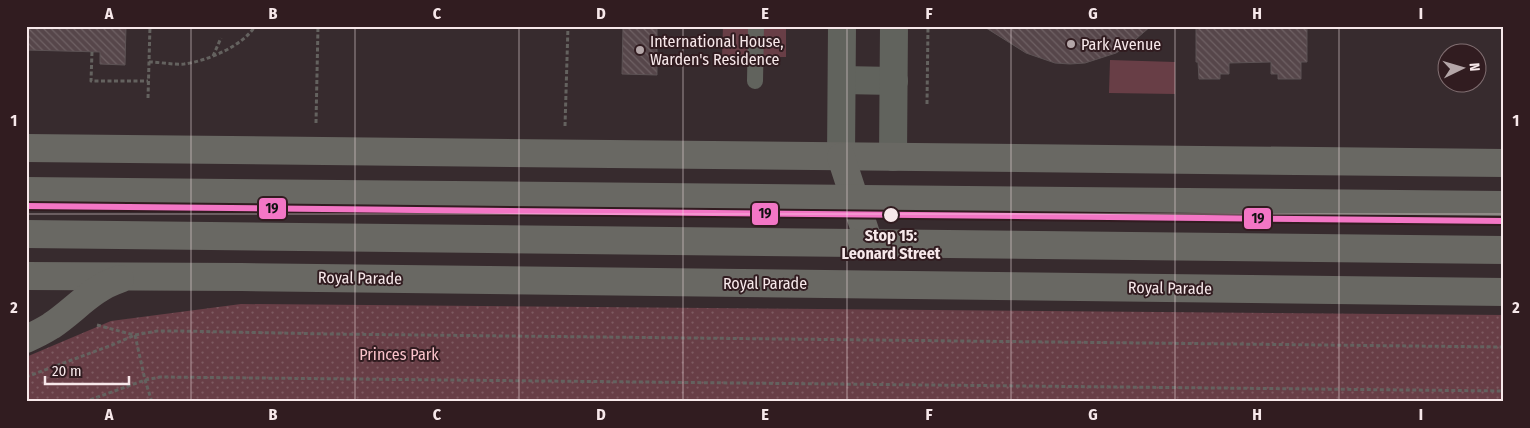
<svg xmlns="http://www.w3.org/2000/svg" width="1530" height="428" font-family="'Fira Sans Condensed',sans-serif">
  <style>
    .park { fill: url(#park-dots) }
    .pitch { fill: #683e46 }
    .building { fill: url(#building-back-hatch); stroke: #5c5254 }
    .lines { fill: none; stroke-linecap: round; stroke-linejoin: round }
    .path { stroke: #64625f; stroke-width: 3; stroke-dasharray: 4 2.5; stroke-linecap: butt }
    .lane { stroke: #61635d; stroke-width: 16 }
    .street { stroke: #61635d; stroke-width: 28 }
    .highway { stroke: #696863; stroke-width: 28 }
    .tram-1-casing { stroke: #311c20; stroke-width: 10 }
    .tram-1 { stroke: #f376c5; stroke-width: 6 }
    .grid { fill: none; stroke: #f7e8ea; stroke-width: 1; stroke-opacity: 0.55 }
    .poi-dot { fill: #b4a6a8; stroke: #311c20; stroke-width: 2 }
    .stop-dot { fill: #f7e8ea; stroke: #311c20; stroke-width: 2 }
    .labels { text-anchor: middle; dominant-baseline: central; stroke-width: 4; stroke-linejoin: round; paint-order: stroke }
    .poi-label { font-size: 16px; fill: #f7e8ea; stroke: #311c20; text-anchor: start }
    .stop-label { font-size: 16px; font-weight: bold; fill: #f7e8ea; stroke: #311c20 }
    .street-label { font-size: 16px; fill: #f7e8ea; stroke: #311c20 }
    .park-label { font-size: 16px; fill: #fac2ca; stroke: #311c20 }
    .line-badge { stroke: #311c20; stroke-width: 2 }
    .pale-badge-label { font-size: 14px; text-anchor: middle; font-weight: bold; fill: #111 }
    .neatline { fill: none; stroke: #f7e8ea; stroke-width: 2 }
    .grid-label { font-size: 16px; text-anchor: middle; font-weight: bold; fill: #f7e8ea }
  </style>
  <defs>
    <pattern id="park-dots" width="8" height="8" patternUnits="userSpaceOnUse" patternTransform="scale(1.25)"><rect width="8" height="8" fill="#683e46"/><path d="M2 2h.1M6 6h.1" fill="none" stroke="#7e5a61" stroke-width="1.8" stroke-linecap="round"/></pattern>
    <pattern id="building-back-hatch" width="6" height="6" patternUnits="userSpaceOnUse" patternTransform="scale(1.25)"><rect width="6" height="6" fill="#56464a"/><path d="M-1 5l2 2M0 0l6 6M5-1l2 2" fill="none" stroke="#6f6164"/></pattern>
  </defs>
  <rect width="100%" height="100%" fill="#372b2e"/>
  <path class="park" d="M241,304l1263,11v87h-1478v-45l85,-36z"/>
  <g class="pitch">
    <path d="M723,26h63v31h-64z"/>
    <path d="M1110,60l65,2v32l-66,-1z"/>
  </g>
  <g class="building">
    <path d="M26,26h100l-1,39 -25,-1v-12l-74,-2z"/>
    <path d="M623,26h34v49l-35,-1z"/>
    <path d="M983,26h168l-22,19 -13,8 -31,10 -15,1 -15,-1 -29,-10z"/>
    <path d="M1196,26h111v36h-6v17h-23v-5h-7v-12l-42,1v11h-9v5h-21l-1,-17h-2z"/>
  </g>
  <g class="lines">
    <g class="path">
      <path d="M92,52l-1,29h57"/>
      <path d="M213,56l8,-18"/>
      <path d="M149,62c11,0 24,3 35,2 23,-3 59,-18 71,-38"/>
      <path d="M148,98l2,-72"/>
      <path d="M927,104l1,-78"/>
      <path d="M316,123l2,-97"/>
      <path d="M565,126l3,-100"/>
      <path d="M97,325l37,10"/>
      <path d="M135,335l10,45 7,22"/>
      <path d="M26,377l86,-32 23,-10 22,-4h22l150,3 1175,13"/>
      <path d="M84,402l61,-22 15,-3 1344,14"/>
    </g>
    <path class="lane" d="M755,81l1,-55"/>
    <g class="street">
      <path d="M842,80l52,1"/>
      <path d="M841,157l1,-131"/>
      <path d="M893,157l1,-131"/>
    </g>
    <g class="highway">
      <path d="M26,148l1478,15"/>
      <path d="M841,157l28,86"/>
      <path d="M26,191l1478,14"/>
      <path d="M26,234l1478,16"/>
      <path d="M26,276l215,1 1263,15"/>
      <path d="M26,339c9,-4 17,-8 25,-13 24,-16 41,-38 69,-47"/>
    </g>
    <g class="tram-1-casing">
      <path id="tram-1" d="M26,206l1478,15"/>
    </g>
    <use href="#tram-1" class="tram-1"/>
  </g>
  <path class="grid" d="M191,26v376M355,26v376M519,26v376M683,26v376M847,26v376M1011,26v376M1175,26v376M1339,26v376M26,214h1478"/>
  <g class="poi-dot">
    <circle cx="1071" cy="44" r="5"/>
    <circle cx="640" cy="50" r="5"/>
  </g>
  <circle class="stop-dot" cx="891" cy="215" r="8"/>
  <g class="labels">
    <g class="poi-label">
      <text x="650" y="41">International House,<tspan x="650" dy="18">Warden's Residence</tspan></text>
      <text x="1081" y="44">Park Avenue</text>
    </g>
    <g class="stop-label">
      <text x="891" y="235">Stop 15:<tspan x="891" dy="18">Leonard Street</tspan></text>
    </g>
    <g class="street-label">
      <text transform="translate(360 278) rotate(1)">Royal Parade</text>
      <text x="765" y="283">Royal Parade</text>
      <text transform="translate(1170 288) rotate(1)">Royal Parade</text>
    </g>
    <g class="park-label">
      <text x="399" y="354">Princes Park</text>
    </g>
  </g>
  <g class="line-badge">
    <rect x="258" y="197" width="29" height="23" rx="5" fill="#f376c5"/>
    <rect x="751" y="202" width="28" height="24" rx="5" fill="#f376c5"/>
    <rect x="1243" y="207" width="29" height="23" rx="5" fill="#f376c5"/>
  </g>
  <g class="pale-badge-label">
    <text x="272" y="213">19</text>
    <text x="765" y="218">19</text>
    <text x="1258" y="223">19</text>
  </g>
  <rect width="1530" height="428" fill="none" stroke="#311c20" stroke-width="55"/>
  <g transform="translate(1462 68) rotate(85)"><circle r="24" fill="#311c20" stroke="#806e71"/>
  <path d="M0-4L9 19L0 12L-9 19Z" fill="#b4a6a8"/>
  <text y="-8" font-size="14" font-weight="bold" text-anchor="middle" fill="#f7e8ea">N</text>
  </g>
  <path d="M45 376v8h84v-8" fill="none" stroke="#f7e8ea" stroke-width="2.5"/>
  <text x="52" y="376" font-size="15" fill="#f7e8ea" stroke="#311c20" stroke-width="4" paint-order="stroke">20 m</text>
  <rect x="28" y="28" width="1474" height="372" class="neatline"/>
  <g class="grid-label">
    <text x="109" y="19">A</text>
    <text x="273" y="19">B</text>
    <text x="437" y="19">C</text>
    <text x="601" y="19">D</text>
    <text x="765" y="19">E</text>
    <text x="929" y="19">F</text>
    <text x="1093" y="19">G</text>
    <text x="1257" y="19">H</text>
    <text x="1421" y="19">I</text>
    <text x="14" y="126">1</text>
    <text x="1516" y="126">1</text>
    <text x="14" y="313">2</text>
    <text x="1516" y="313">2</text>
    <text x="109" y="420">A</text>
    <text x="273" y="420">B</text>
    <text x="437" y="420">C</text>
    <text x="601" y="420">D</text>
    <text x="765" y="420">E</text>
    <text x="929" y="420">F</text>
    <text x="1093" y="420">G</text>
    <text x="1257" y="420">H</text>
    <text x="1421" y="420">I</text>
  </g>
</svg>
